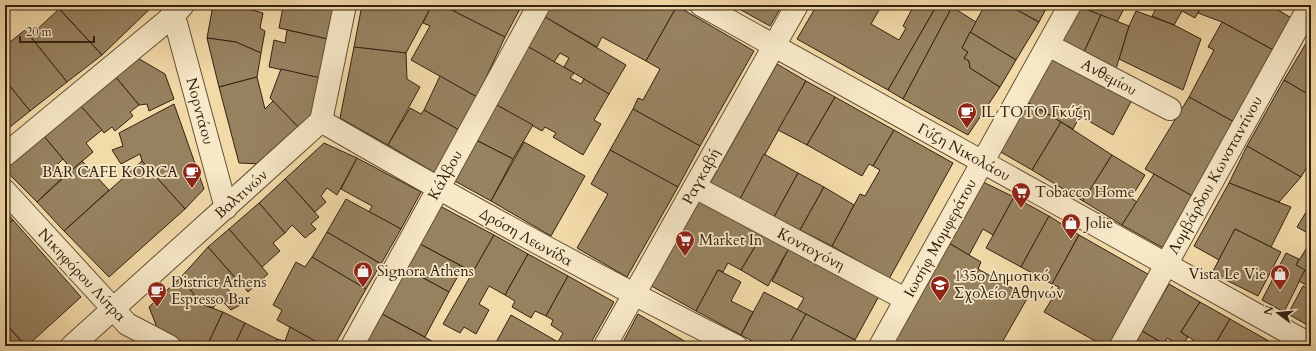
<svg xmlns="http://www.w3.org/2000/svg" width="1316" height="351" font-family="Cardo,serif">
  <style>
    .building { fill: #978260; stroke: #332111 }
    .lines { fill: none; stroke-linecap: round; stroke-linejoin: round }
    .minor-casing { stroke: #635037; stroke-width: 24 }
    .minor { stroke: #f7e8c7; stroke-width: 22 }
    .labels { text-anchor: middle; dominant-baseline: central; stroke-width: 3.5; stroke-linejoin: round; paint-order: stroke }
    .street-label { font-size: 15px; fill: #332111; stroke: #f7e8c7 }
    .poi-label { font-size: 15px; fill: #332111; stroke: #f7e8c7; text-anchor: start }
  </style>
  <rect width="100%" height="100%" fill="#f3dba9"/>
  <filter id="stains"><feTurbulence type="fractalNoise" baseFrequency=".005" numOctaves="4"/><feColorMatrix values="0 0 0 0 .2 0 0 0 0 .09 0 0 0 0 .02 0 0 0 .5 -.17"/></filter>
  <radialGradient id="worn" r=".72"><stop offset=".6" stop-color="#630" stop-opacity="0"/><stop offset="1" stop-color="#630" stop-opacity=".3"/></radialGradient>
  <g class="building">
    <path d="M56,5h98l-52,50z"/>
    <path d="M213,5h40l-1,5 11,3 -3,15 5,3 -4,22 -25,-11 -29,-4z"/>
    <path d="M277,5h63l-8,35 -53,-12 4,-21z"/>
    <path d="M362,5h70l-26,48 -52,-6z"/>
    <path d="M432,5h10l63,32 -28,60 -66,-37 19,-34 -7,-3z"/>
    <path d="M442,5h76l3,2 -16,30z"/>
    <path d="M551,5h124l2,1 -31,55 -44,-24 -5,10 -52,-30z"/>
    <path d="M732,5h50l-12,21z"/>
    <path d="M817,5h65l-11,19 28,16 7,-12 -3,-2 9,-17 -7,-4h32l-49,85 -91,-51z"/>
    <path d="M937,5h11l4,2 -49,92 -15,-9z"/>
    <path d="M985,5h23l31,17 -23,38 -46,-28z"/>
    <path d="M1008,5h40l-9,17z"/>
    <path d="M1081,5h45l-9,17 -37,-15z"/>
    <path d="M1158,5h44l-7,13 -13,-7 -8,14 -22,-9z"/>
    <path d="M1202,5h68l23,14 -18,32 -53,-29 -24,-9z"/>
    <path d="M677,6l77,45 -54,95 -67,-37 5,-11 5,2 17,-31 -14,-8z"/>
    <path d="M952,7l24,15 -14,26 6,4 -4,6 5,3 1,7 30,19 -32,48 -65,-36z"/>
    <path d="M1080,7l21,8 -17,37 -22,-12z"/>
    <path d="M59,9l43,46 -35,27 -37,-46z"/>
    <path d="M1136,11l38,14 27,14 -18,51 -64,-31 10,-33z"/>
    <path d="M1101,15l28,11 -13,43 -32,-17z"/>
    <path d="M545,17l81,48 -17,29 -45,-27 5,-9 -9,-5 -6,9 -27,-16z"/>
    <path d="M1222,22l53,29 -39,72 -47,-26 25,-47 -6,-3z"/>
    <path d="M25,30l42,52 -37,29 -25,-31v-34z"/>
    <path d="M287,30l45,10 -7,39 -56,-12 5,-27 11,3z"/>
    <path d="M970,32l46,28 -16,27 -30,-19 -1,-7 -5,-3 4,-6 -6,-4z"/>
    <path d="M1311,35v61l-27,-16z"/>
    <path d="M207,38l29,4 25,11 -4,24 -38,10z"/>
    <path d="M527,46l47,27 -4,5 11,6 3,-5 25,15 -15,26 7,4 -18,31 -30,-18 3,-4 -11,-6 -3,4 -47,-27z"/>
    <path d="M354,47l52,6 1,26 13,8 -32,58 -48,-27z"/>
    <path d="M1054,54l79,44 -20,37 -33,-19 -7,13 -46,-27z"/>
    <path d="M136,57l29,17 9,25 -25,12 -2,-7 -8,1 -25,-30z"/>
    <path d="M777,64l29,17 -66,118 -30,-16z"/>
    <path d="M281,69l44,10 -10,40 -13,12 -32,-33z"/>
    <path d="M114,75l25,30 -9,7 3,4 -18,15 -3,-4 -8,6 -25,-29z"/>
    <path d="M440,76l37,21 -18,33 -35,-20z"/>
    <path d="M257,77l8,32 8,-8 29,30 -39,33 -24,-1 -20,-76z"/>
    <path d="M5,80l25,31 -25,20z"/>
    <path d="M1284,80l27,16v64l-10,17 -54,-31z"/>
    <path d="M806,81l29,16 -28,48 -29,-15z"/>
    <path d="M835,97l59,33 -21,36 -4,-2 -7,12 -55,-31z"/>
    <path d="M1189,97l47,26 -42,74 -49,-28z"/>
    <path d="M1027,102l34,20 -29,48 -33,-19z"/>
    <path d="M79,104l23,26 -16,13 7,9 -21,18 -29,-35z"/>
    <path d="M174,104l30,85 -19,20 -43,-48 -2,-7 -19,10 -9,-14 11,-4 -4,-13z"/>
    <path d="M495,104l38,21 -20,34 -39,-20z"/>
    <path d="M410,108l11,6 3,-4 35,20 -24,43 -47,-28z"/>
    <path d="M633,109l67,37 -22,41 -68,-37z"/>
    <path d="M1061,122l51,33 -29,46 -51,-31z"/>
    <path d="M894,130l59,33 -64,116 -57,-33 28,-52 5,2 15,-26 -7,-4z"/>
    <path d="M43,135l20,24 -7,7 9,9 -28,27 -32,-32z"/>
    <path d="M474,139l39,20 -22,42 -38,-21z"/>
    <path d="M524,142l61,34 -34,60 -60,-35z"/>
    <path d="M324,143l33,15 -20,37 -10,-7 -6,8 5,6 -11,10 -30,-33z"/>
    <path d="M1247,146l54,31 -22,25 -50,-19z"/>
    <path d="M610,150l68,37 -51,90 -50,-29 31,-54 -17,-10z"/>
    <path d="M764,154l34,19 -24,44 -34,-18z"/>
    <path d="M1112,155l33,20 -14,23 6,4 -15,23 -39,-24z"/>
    <path d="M357,158l64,34 -20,37 -32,-17 3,-6 -31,-17z"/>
    <path d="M82,161l27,29 -45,41 -27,-29z"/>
    <path d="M142,161l43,48 -76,68 -45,-46z"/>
    <path d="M798,173l26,14 -24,43 -26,-13z"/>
    <path d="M1154,174l40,23 -29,52 -43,-24z"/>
    <path d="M285,179l34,38 -8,7 5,5 -11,9 -13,-13 -7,8 -26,-30z"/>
    <path d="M981,181l33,16 -21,38 -10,-6 -14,26 -22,-13z"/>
    <path d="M1229,183l62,24 -20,40 -36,-18 -16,31 -25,-14z"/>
    <path d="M824,187l30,18 -22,41 -32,-16z"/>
    <path d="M694,197l68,38 -21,35 -13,-7 -5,9 -5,-2 -22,41 -50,-28z"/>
    <path d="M1014,197l35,19 -28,51 -35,-19z"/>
    <path d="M346,199l55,30 -20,35 -54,-32z"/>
    <path d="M259,203l26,30 -12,10 7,8 -18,16 -33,-38z"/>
    <path d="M1311,204v31l-14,-8z"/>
    <path d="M440,206l54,29 -21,37 -53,-28z"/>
    <path d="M5,211l8,9 -8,7z"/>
    <path d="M1049,216l30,19 -27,49 -31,-17z"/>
    <path d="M13,220l68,77 -54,49 -22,-23v-96z"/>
    <path d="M229,229l39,45 -20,18 -40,-45z"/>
    <path d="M1235,229l46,23 -23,44 -46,-23z"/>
    <path d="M327,232l54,32 -15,25 -54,-32z"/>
    <path d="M494,235l34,19 -23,41 -16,-9 -10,18 10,6 -13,24 -12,-7 -4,6 -17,-9z"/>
    <path d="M762,235l27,13 -21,38 -27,-16z"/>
    <path d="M1079,235l74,42 -39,69h-10l-60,-34 15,-25 -7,-3z"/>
    <path d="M1311,241v33l-15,-9z"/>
    <path d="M947,242l34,20 -3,7 50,28 -28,49h-111z"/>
    <path d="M420,244l43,23 -14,25 -42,-23z"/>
    <path d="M208,247l29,33 -10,8 13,17 -9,5 -11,-11 -7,9 -12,-4 -20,-27z"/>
    <path d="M789,248l90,48 -24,44 -58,-30 7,-12 -32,-17z"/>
    <path d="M1286,253l13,6 -3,6 9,5 -21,42 -22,-12z"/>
    <path d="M528,254l40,22 -22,40 -11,-5 -4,7 -19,-11 3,-6 -10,-6z"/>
    <path d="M312,257l54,32 -32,57h-10l-47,-26 5,-10 -9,-5 23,-43 9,5z"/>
    <path d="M407,269l42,23 -24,45 -43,-23z"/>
    <path d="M718,270l23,12 -10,19 22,11 -12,23 -45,-24z"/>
    <path d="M1305,270l6,4v14l-12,-7z"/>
    <path d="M568,276l46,26 -25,44h-24l-7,-4 5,-9 -12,-8 2,-5 -7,-4z"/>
    <path d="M181,277l20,27 22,8 -16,34h-16l-33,-16 -9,-23z"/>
    <path d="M1169,284l31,18 -19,30 7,5 -6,9 -15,-8 -3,6 -22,-13z"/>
    <path d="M1303,286l8,4v37l-23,-13z"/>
    <path d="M764,292l42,22 -18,32h-27l-20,-11z"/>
    <path d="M1200,302l30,17 -16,27h-12l-21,-14z"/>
    <path d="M223,312l22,11 -11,23h-27z"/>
    <path d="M382,314l59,32h-73l-3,-2z"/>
    <path d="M638,314l55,32h-72z"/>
    <path d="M806,314l49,26 -3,6h-64z"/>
    <path d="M511,315l47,27 7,4h-71z"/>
    <path d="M1230,319l37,21 -3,6h-50z"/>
    <path d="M5,323l20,23h-20z"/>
    <path d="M245,323l32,16 -3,7h-40z"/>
    <path d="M290,327l34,19h-50l3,-7 8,2z"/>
    <path d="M1142,331l22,13 4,2h-34z"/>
    <path d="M1267,340l10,6h-13z"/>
    <path d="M113,341l11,5h-16z"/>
  </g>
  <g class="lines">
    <g class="minor-casing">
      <g id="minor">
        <path d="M171,5l55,203"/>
        <path d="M701,5l610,340"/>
        <path d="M1048,45l122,64"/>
        <path d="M321,121c136,79 274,155 415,225"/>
        <path d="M5,155l169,-140 9,-10"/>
        <path d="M695,187l210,112"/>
        <path d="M5,191l122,133 42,22"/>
        <path d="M72,346l249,-225 24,-116"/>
        <path d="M352,346l187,-341"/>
        <path d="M605,346l192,-341"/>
        <path d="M880,346l190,-341"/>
        <path d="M1121,346l189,-341"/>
      </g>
    </g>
    <use href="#minor" class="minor"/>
  </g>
  <defs>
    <g id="cafe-pin" transform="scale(1)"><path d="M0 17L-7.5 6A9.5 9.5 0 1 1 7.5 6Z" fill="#8f2418" stroke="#f7e8c7"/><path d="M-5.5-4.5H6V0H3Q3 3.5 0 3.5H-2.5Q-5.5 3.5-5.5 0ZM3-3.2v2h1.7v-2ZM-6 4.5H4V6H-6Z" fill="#fff"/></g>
    <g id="supermarket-pin" transform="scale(1)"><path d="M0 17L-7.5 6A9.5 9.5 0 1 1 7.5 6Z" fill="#8f2418" stroke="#f7e8c7"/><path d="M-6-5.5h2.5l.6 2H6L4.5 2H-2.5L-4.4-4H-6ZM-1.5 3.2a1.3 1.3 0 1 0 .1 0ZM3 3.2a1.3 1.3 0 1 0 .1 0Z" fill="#fff"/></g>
    <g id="shop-pin" transform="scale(1)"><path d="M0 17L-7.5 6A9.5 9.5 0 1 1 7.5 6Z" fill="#8f2418" stroke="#f7e8c7"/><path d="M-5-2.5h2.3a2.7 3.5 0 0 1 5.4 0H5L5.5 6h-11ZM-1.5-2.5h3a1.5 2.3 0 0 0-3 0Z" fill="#fff"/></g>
    <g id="school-pin" transform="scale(1)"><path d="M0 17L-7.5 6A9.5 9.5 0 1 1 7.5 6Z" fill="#8f2418" stroke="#f7e8c7"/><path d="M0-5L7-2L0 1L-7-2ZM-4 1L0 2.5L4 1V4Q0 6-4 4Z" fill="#fff"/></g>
  </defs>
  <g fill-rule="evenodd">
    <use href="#cafe-pin" x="967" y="112"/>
    <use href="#cafe-pin" x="192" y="172"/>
    <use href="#supermarket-pin" x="1021" y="192"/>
    <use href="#shop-pin" x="1071" y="223"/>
    <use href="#supermarket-pin" x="685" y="240"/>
    <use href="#shop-pin" x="363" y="271"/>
    <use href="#shop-pin" x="1280" y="274"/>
    <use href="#school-pin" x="940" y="285"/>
    <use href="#cafe-pin" x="157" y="291"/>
  </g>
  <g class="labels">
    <g class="street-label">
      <text transform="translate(1109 77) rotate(28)">Ανθεμίου</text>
      <text transform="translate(200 111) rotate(75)">Νορντάου</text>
      <text transform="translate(964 152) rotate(29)">Γύζη Νικολάου</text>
      <text transform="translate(445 175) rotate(-61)">Κάλβου</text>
      <text transform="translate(1215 175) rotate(-61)">Λομβάρδου Κωνσταντίνου</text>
      <text transform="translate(701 176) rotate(-61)">Ραγκαβή</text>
      <text transform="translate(241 194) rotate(-42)">Βαλτινών</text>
      <text transform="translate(526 237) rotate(29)">Δρόση Λεωνίδα</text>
      <text transform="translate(940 238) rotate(-61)">Ιωσήφ Μομφεράτου</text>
      <text transform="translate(811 249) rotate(28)">Κοντογόνη</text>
      <text transform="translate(82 275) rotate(47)">Νικηφόρου Λύτρα</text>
    </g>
    <g class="poi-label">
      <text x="981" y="112">IL TOTO Γκύζη</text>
      <text x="178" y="172" text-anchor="end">BAR CAFE KORCA</text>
      <text x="1035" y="192">Tobacco Home</text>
      <text x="1085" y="223">Jolie</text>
      <text x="699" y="240">Market In</text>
      <text x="377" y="271">Signora Athens</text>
      <text x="1266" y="274" text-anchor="end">Vista Le Vie</text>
      <text x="954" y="276">135ο Δημοτικό<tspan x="954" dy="17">Σχολείο Αθηνών</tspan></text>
      <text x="171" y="282">District Athens<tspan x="171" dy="17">Espresso Bar</tspan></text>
    </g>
  </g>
  <rect width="1316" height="351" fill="none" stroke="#f3dba9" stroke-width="20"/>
  <rect x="6" y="6" width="1304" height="339" fill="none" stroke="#332111" stroke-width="2"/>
  <rect x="10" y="10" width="1296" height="331" fill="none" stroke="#332111"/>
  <g transform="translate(1278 313) rotate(286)" stroke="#f7e8c7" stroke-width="3" paint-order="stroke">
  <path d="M0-3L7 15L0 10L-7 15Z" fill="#332111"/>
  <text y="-6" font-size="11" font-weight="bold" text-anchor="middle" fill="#332111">N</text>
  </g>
  <path d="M20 36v6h74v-6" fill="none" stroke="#332111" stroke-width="2"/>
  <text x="26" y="36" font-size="12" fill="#332111" stroke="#f7e8c7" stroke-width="3" paint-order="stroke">20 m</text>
  <rect width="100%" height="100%" filter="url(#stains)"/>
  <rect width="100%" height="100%" fill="url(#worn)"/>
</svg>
